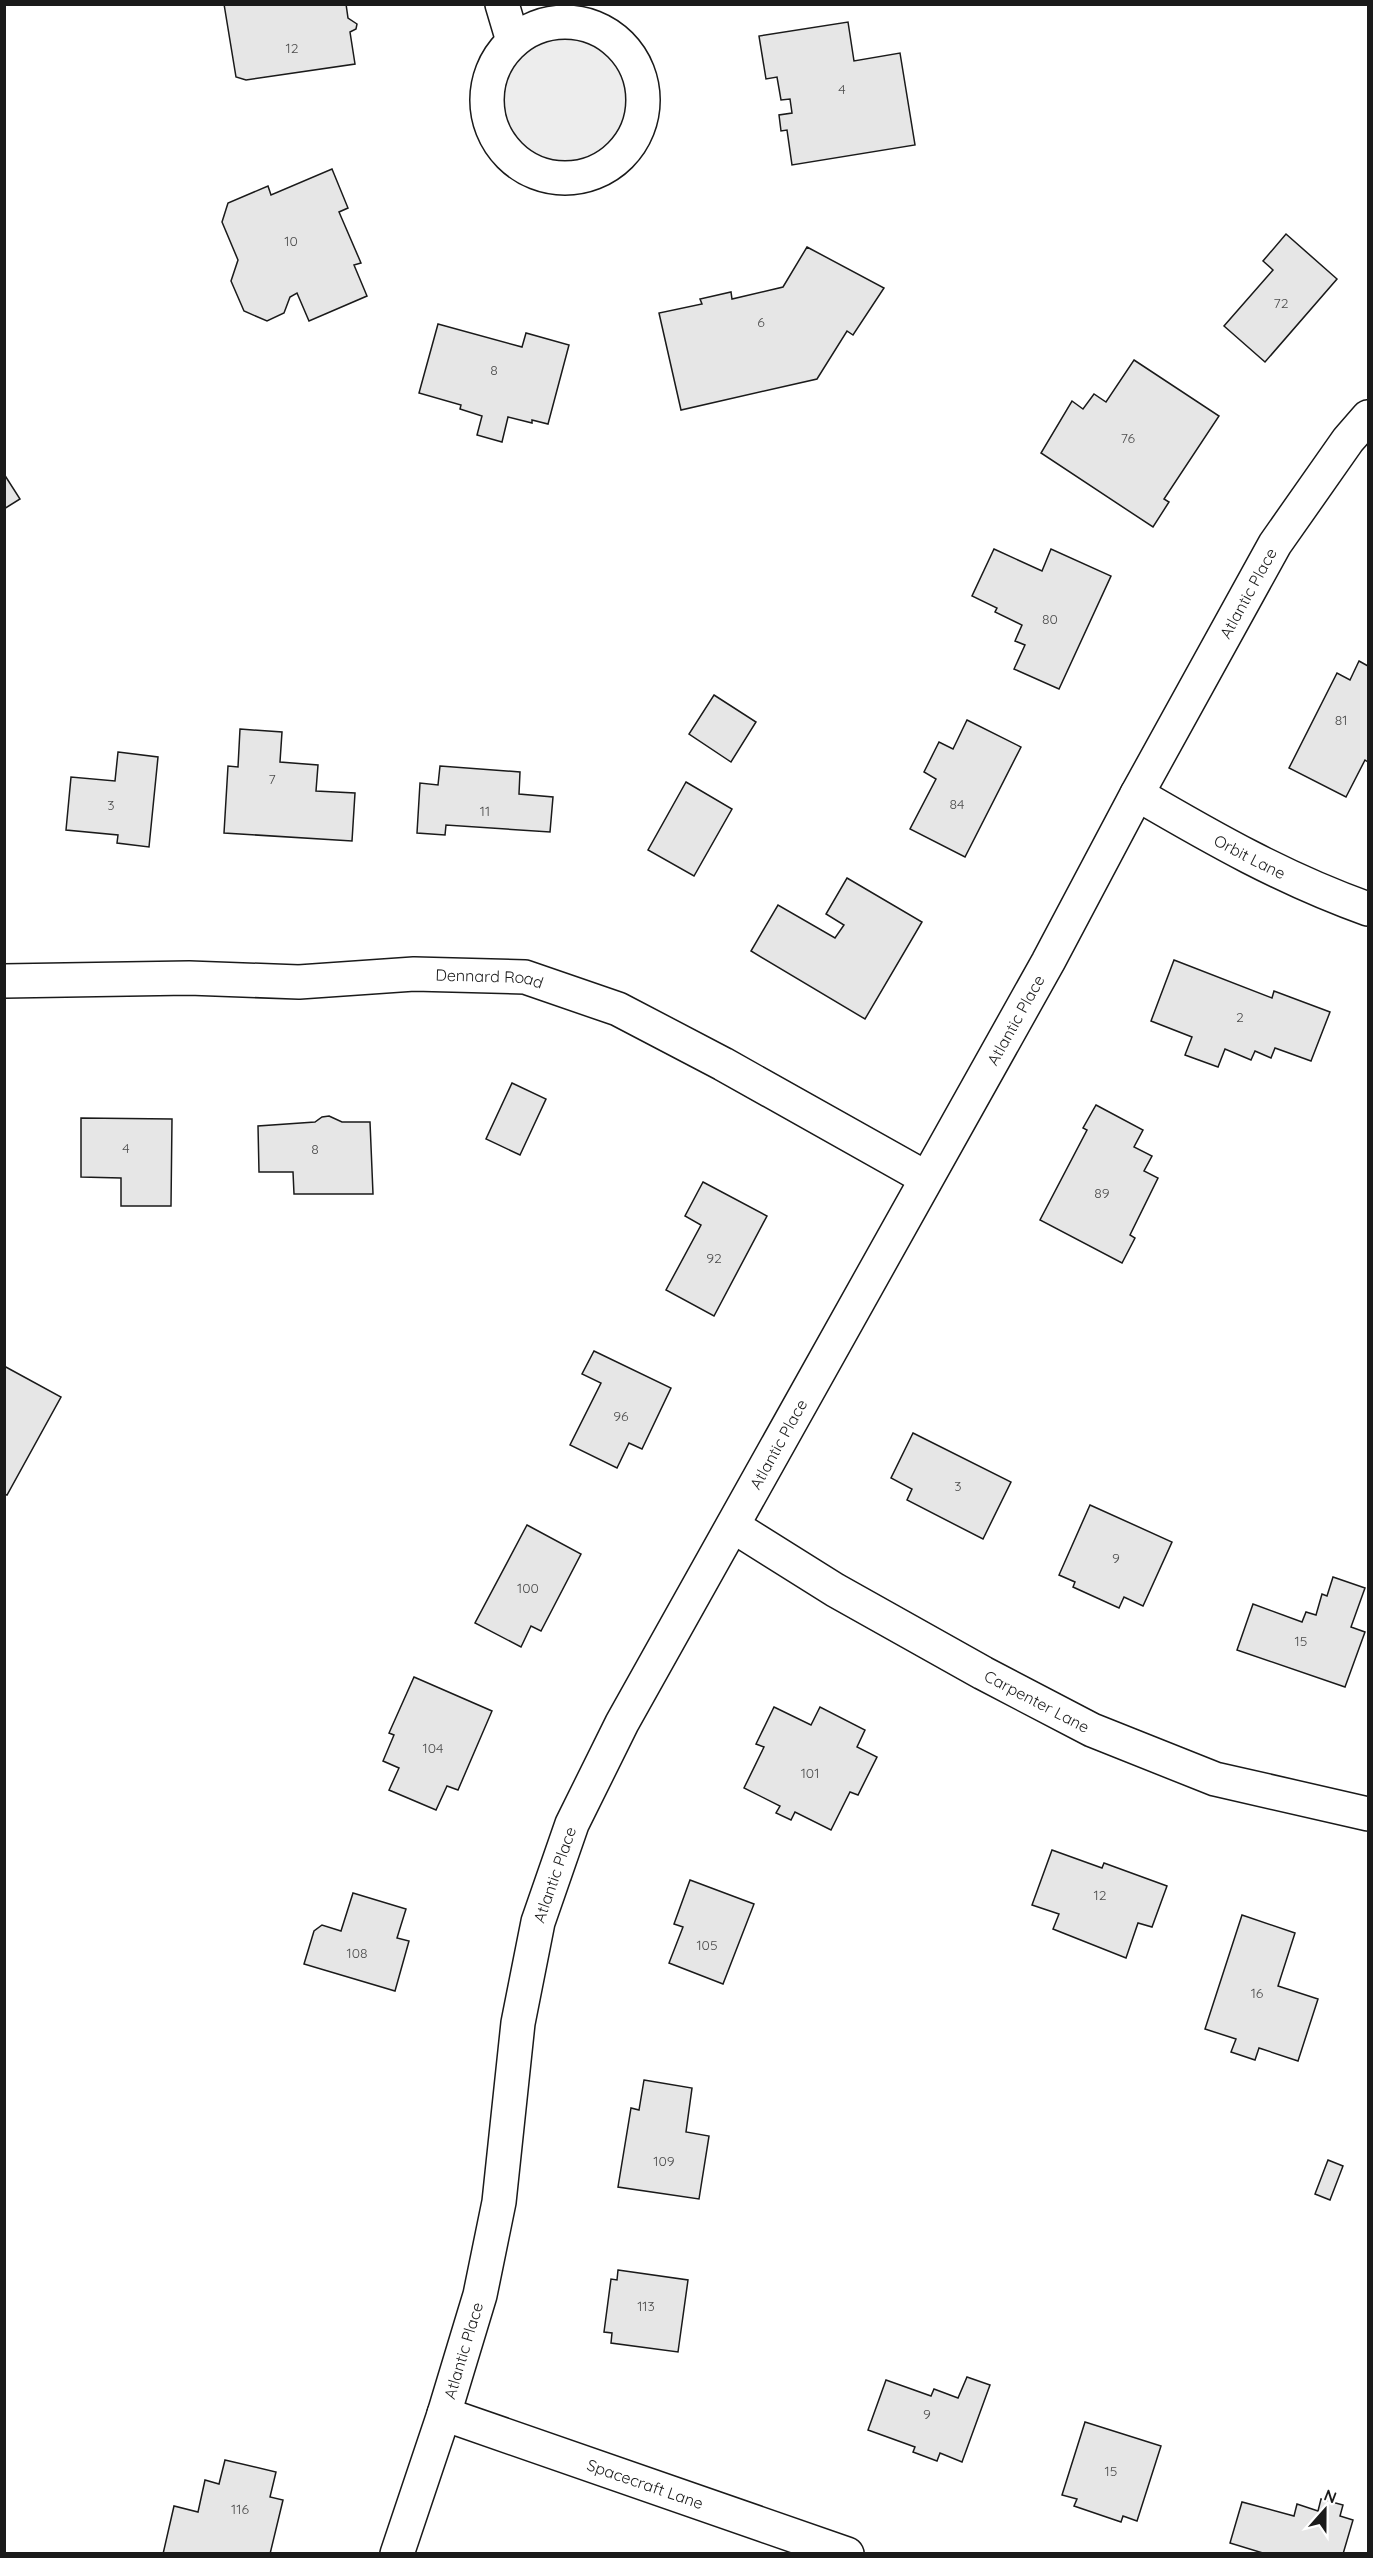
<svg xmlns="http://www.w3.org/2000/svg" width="1373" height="2558" font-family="Quicksand,sans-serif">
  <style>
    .built { fill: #ededed; stroke: #6a6a6a; stroke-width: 1.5 }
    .building { fill: #e6e6e6; stroke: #1a1a1a; stroke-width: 1.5 }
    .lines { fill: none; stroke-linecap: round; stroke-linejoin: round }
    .street-casing { stroke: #1a1a1a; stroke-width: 36 }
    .street { stroke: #fff; stroke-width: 33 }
    .labels { text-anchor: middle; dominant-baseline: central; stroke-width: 4.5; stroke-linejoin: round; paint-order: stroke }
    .number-label { font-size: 14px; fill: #4d4d4d }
    .street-label { font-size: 16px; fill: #1a1a1a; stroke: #fff }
  </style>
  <rect width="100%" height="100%" fill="#fff"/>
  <circle class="built" cx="566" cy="99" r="65"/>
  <g class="building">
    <path d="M224,4h122l2,14 9,6 -1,5 -6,3 5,32 -109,16 -10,-3z"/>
    <path d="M848,22l6,39 46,-8 15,92 -123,20 -5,-35 -6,1 -2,-16 13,-2 -2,-14 -9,1 -4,-23 -11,2 -7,-43z"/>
    <path d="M332,169l16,39 -9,4 22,51 -7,2 13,31 -58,25 -12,-28 -7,4 -6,16 -17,8 -23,-10 -13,-30 7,-21 -16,-38 6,-19 40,-17 3,9z"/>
    <path d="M1286,234l51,45 -72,83 -41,-36 49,-56 -10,-9z"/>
    <path d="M807,247l77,41 -31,47 -6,-4 -30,48 -136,31 -22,-97 43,-9 -2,-5 31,-7 1,7 51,-12z"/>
    <path d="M438,324l84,23 4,-14 43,12 -21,79 -16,-4v3l-24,-6 -6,25 -25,-7 5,-19 -22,-7 1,-4 -42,-12z"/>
    <path d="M1134,360l85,56 -55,83 5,3 -16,25 -112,-74 31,-52 11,8 11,-15 12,8z"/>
    <path d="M4,474l16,25 -16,10z"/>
    <path d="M994,549l48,22 9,-22 60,27 -52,113 -45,-20 11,-24 -10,-4 7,-16 -27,-13 2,-4 -25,-12z"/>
    <path d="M1359,661l9,5v96l-3,-2 -19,37 -57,-29 48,-95 13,7z"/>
    <path d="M714,695l42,27 -25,40 -42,-28z"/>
    <path d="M967,720l54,27 -56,110 -55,-28 26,-50 -12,-7 15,-30 14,7z"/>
    <path d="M240,729l42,3 -2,30 38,3 -2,26 39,2 -3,48 -128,-8 4,-67 10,1z"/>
    <path d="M118,752l40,5 -9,90 -32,-4 1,-8 -52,-5 5,-53 44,4z"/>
    <path d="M440,766l80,6 -1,22 34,3 -3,35 -104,-7 -1,10 -28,-2 3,-50 18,2z"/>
    <path d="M686,782l46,27 -38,67 -46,-26z"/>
    <path d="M847,878l75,44 -57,97 -114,-68 27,-46 57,33 9,-13 -18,-11z"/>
    <path d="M1174,960l98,38 2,-7 56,21 -19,49 -36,-13 -4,10 -16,-7 -4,9 -26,-11 -7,18 -33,-12 7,-18 -41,-16z"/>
    <path d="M512,1083l34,16 -26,56 -34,-16z"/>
    <path d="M1096,1105l47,25 -9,17 18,9 -8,15 14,7 -28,57 5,3 -13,25 -82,-43 47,-90 -4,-2z"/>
    <path d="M329,1116l13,6h28l3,72h-79l-1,-22h-34l-1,-46 57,-4 7,-5z"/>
    <path d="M81,1118l91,1 -1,87h-50v-28l-40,-1z"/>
    <path d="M703,1182l64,34 -53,100 -48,-26 35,-65 -16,-9z"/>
    <path d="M594,1351l77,37 -29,61 -13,-6 -12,25 -47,-23 31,-62 -19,-9z"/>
    <path d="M4,1366l57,31 -54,98 -3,-1z"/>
    <path d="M913,1433l98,49 -28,57 -76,-39 5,-11 -21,-11z"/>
    <path d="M1090,1505l82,37 -29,64 -19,-9 -5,11 -46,-21 2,-5 -16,-7z"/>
    <path d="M527,1525l54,29 -40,77 -10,-5 -10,21 -46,-24z"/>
    <path d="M1333,1577l32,11 -14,39 14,5 -20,55 -108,-37 16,-46 49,18 4,-10 10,3 6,-21 5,2z"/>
    <path d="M414,1677l78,34 -34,79 -11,-4 -11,24 -47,-20 10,-22 -16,-7 11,-26 -5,-2z"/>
    <path d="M774,1707l37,18 9,-18 45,23 -8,17 20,10 -19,38 -8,-3 -19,38 -36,-18 -4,8 -15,-7 4,-7 -36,-18 20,-41 -8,-3z"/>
    <path d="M1052,1850l50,18 2,-5 63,23 -15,41 -14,-4 -12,35 -73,-29 6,-15 -27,-9z"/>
    <path d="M690,1880l64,24 -31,80 -54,-21 14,-36 -9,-3z"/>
    <path d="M353,1893l53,16 -9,29 12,3 -14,50 -91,-27 10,-33 8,-6 19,6z"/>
    <path d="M1242,1915l53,18 -17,53 40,13 -20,62 -39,-13 -4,12 -24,-8 5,-13 -31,-10z"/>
    <path d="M644,2080l48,8 -6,44 23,4 -10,63 -81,-12 13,-79 8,2z"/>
    <path d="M1328,2160l15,6 -13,34 -15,-6z"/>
    <path d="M618,2270l70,10 -10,72 -67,-9 1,-10 -8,-1 7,-53 6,1z"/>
    <path d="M967,2377l23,8 -28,77 -22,-9 -3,8 -24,-9 2,-5 -47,-17 18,-50 45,16 3,-7 24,9z"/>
    <path d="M1085,2422l76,24 -24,75 -14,-5 -2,6 -47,-16 3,-7 -15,-4z"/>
    <path d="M225,2460l51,12 -6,25 13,3 -13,54h-107l11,-48 24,6 7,-32 14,4z"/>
    <path d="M1321,2499l22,6 -3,11 13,4 -10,34h-77l-36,-11 12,-41 52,14 3,-12 21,7z"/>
  </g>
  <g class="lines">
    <g class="street-casing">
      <g id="street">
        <path d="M502,4l11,37"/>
        <circle cx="565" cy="100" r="78"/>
        <path id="s1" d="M1137,794c77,45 147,85 231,115"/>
        <path id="s2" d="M4,981l185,-3 110,4 115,-8 111,3 93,32 105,55 203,114"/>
        <path id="s3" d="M733,1526l102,64 148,83 109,57 123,49 153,35"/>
        <path id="s4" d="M444,2414l403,140"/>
        <path id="s5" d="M397,2554l47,-140 36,-119 19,-93 19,-179 20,-101 34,-98 50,-101 426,-761 89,-168 138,-250 73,-104 20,-23"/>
      </g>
    </g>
    <use href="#street" class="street"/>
  </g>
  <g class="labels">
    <g class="number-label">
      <text x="292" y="48">12</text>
      <text x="842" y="89">4</text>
      <text x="291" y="241">10</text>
      <text x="1281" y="303">72</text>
      <text x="761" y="322">6</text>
      <text x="494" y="370">8</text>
      <text x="1128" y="438">76</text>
      <text x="1050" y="619">80</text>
      <text x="1341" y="720">81</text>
      <text x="272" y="779">7</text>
      <text x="957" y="804">84</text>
      <text x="111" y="805">3</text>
      <text x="485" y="811">11</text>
      <text x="1240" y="1017">2</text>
      <text x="126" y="1148">4</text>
      <text x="315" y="1149">8</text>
      <text x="1102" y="1193">89</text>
      <text x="714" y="1258">92</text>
      <text x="621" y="1416">96</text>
      <text x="958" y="1486">3</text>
      <text x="1116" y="1558">9</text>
      <text x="528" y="1588">100</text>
      <text x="1301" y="1641">15</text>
      <text x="433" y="1748">104</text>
      <text x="810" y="1773">101</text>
      <text x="1100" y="1895">12</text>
      <text x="707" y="1945">105</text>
      <text x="357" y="1953">108</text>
      <text x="1257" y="1993">16</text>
      <text x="664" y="2161">109</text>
      <text x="646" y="2306">113</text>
      <text x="927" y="2414">9</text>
      <text x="1111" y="2471">15</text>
      <text x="240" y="2509">116</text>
    </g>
    <g class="street-label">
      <text stroke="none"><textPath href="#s5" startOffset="2158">Atlantic Place</textPath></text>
      <text stroke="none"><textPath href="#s1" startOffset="129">Orbit Lane</textPath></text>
      <text stroke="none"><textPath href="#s2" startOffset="486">Dennard Road</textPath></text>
      <text stroke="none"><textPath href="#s5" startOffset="1672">Atlantic Place</textPath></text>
      <text stroke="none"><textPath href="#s5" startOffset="1186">Atlantic Place</textPath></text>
      <text stroke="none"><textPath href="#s3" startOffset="351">Carpenter Lane</textPath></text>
      <text stroke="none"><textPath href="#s5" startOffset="700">Atlantic Place</textPath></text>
      <text stroke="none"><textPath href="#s5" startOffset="214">Atlantic Place</textPath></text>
      <text stroke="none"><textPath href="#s4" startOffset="213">Spacecraft Lane</textPath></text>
    </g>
  </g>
  <rect width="1373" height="2558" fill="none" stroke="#1a1a1a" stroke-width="12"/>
  <g transform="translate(1325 2510) rotate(21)" stroke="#ffffff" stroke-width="4.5" paint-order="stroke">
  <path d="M0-4.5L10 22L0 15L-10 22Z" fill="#1a1a1a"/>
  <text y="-9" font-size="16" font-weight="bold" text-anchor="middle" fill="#1a1a1a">N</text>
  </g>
</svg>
